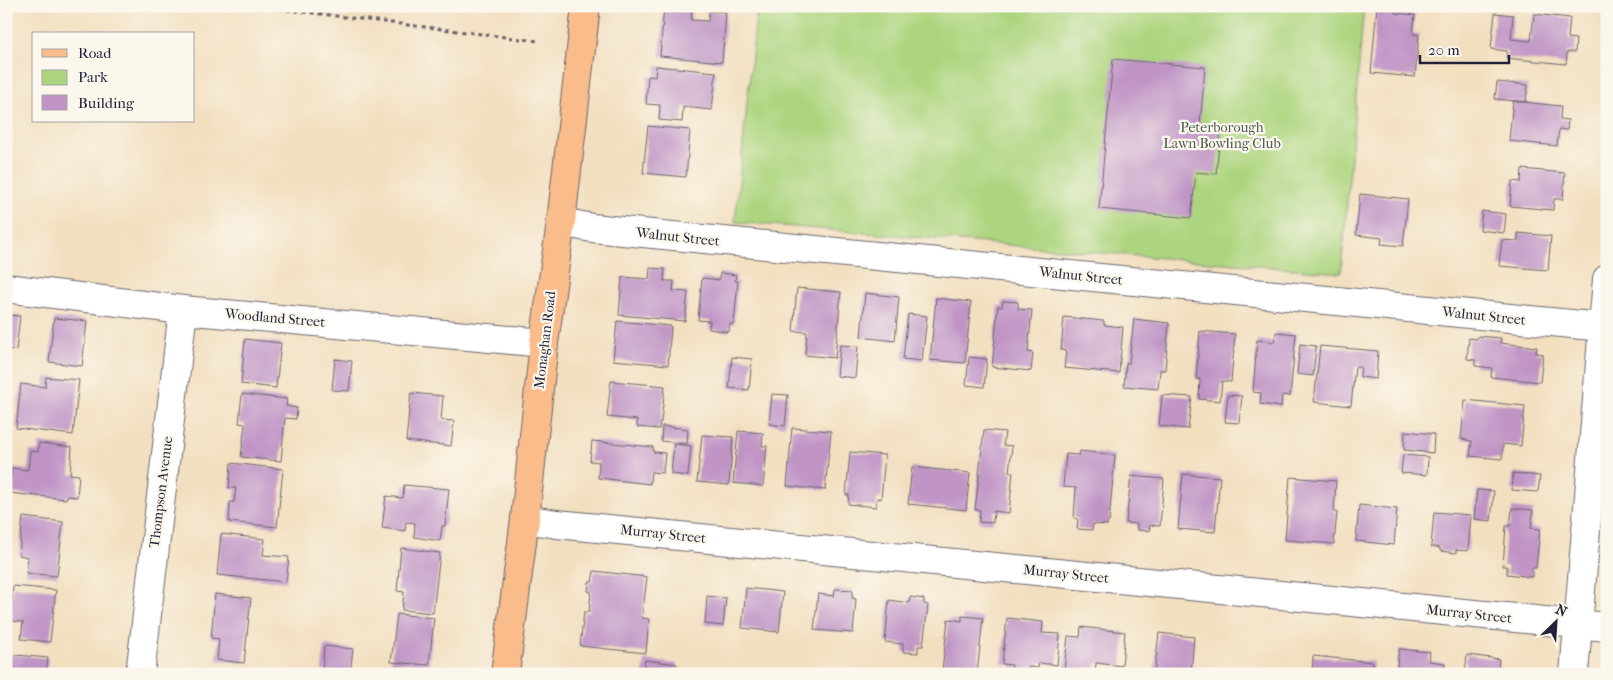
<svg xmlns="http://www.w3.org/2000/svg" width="1613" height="680" font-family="'IM FELL French Canon',serif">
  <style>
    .green { fill: #add57f; stroke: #687c5d }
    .building { fill: #c095c6 }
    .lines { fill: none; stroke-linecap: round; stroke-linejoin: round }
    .minor-casing { stroke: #6b646a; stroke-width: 30 }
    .major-casing { stroke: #6b646a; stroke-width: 30 }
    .path { stroke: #6b646a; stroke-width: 3; stroke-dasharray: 4 4; stroke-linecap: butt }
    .minor { stroke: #fff; stroke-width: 28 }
    .major { stroke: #f9bc8a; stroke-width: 28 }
    .labels { text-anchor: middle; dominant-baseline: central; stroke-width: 4.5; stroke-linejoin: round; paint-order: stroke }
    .park-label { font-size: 14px; fill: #4c584f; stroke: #fbf7ec }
    .street-label { font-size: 14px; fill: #22223b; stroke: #fbf7ec }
  </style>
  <rect width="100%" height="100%" fill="#fbf7ec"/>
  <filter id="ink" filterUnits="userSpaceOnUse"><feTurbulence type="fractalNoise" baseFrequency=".02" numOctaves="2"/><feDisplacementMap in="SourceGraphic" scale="10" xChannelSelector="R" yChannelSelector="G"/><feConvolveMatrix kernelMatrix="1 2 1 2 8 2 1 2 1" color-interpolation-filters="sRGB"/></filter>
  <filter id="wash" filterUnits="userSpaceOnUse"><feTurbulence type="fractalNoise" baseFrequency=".0096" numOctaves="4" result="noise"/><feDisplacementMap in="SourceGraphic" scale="20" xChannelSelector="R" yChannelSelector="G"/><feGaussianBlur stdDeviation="1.12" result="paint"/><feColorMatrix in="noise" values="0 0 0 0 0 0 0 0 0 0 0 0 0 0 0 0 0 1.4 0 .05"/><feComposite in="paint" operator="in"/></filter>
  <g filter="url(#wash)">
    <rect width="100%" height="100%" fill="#f2dfc0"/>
    <path class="green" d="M757,6h607l-23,267 -606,-51z"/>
    <g id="blocks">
      <g class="building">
        <path d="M664,6h28l-1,14 17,1 1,-10 17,1 -4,50 -62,-6z"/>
        <path d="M1377,6l18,2v5l20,2 -2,19 6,1 -4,42 -44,-4z"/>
        <path d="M1495,13l18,2 -2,24 20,2 3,-27 36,4 -2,20 8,1 -1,13h-8l-1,12 -60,-6 1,-7 -16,-2z"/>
        <path d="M1113,59l92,8 -5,58 21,2 -5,47 -20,-2 -5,46 -92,-9z"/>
        <path d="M656,66l60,6 -4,38 -29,-3 -1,15 -23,-2 1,-15 -14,-1 2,-28 7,1z"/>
        <path d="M1497,82l31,3 -2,17 -31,-3z"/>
        <path d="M1513,101l48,5 -1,13 8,1 -1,10 -8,-1 -2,17 -48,-5z"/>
        <path d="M648,126l42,4 -4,47 -43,-4z"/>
        <path d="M1522,169l43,4 -2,26h-9l-1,11 -43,-4 2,-25 9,1z"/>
        <path d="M1360,194l48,5 -5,47 -22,-2 1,-6 -26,-3z"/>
        <path d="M1482,211l24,3 -2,19 -24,-3z"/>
        <path d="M1518,233l33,3 -3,34 -49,-4 3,-26 16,1z"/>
        <path d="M650,268l15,1 -1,12h10l-1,10 15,1 -3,29 -66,-6 3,-38 27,2z"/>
        <path d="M720,273l16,2 -1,6h3l-4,43h-4l-1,8 -20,-3 1,-8 -12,-1 4,-42 17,2z"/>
        <path d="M797,288l44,4 -6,66 -30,-3 2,-23 -14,-1z"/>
        <path d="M865,293l34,4 -4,44 -34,-4z"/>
        <path d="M936,298l35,4 -6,61 -35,-3z"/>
        <path d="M1003,301l15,1v7l14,1 -4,42 5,1 -2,18 -39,-4 6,-61 4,1z"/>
        <path d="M908,314l19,2 -5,45 -19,-2z"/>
        <path d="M6,315l14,1 -4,34 -10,-1z"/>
        <path d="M1064,317l40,4v4l19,2 -4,46 -55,-5 2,-17 -5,-1z"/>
        <path d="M54,318l33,3 -5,45 -33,-4z"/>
        <path d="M1134,319l35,4 -4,47h-5l-2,19 -34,-3 2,-23h3z"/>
        <path d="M617,321l54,5 -3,39 -55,-5z"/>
        <path d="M1200,331l35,3 -4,48 -9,-1 -2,20 -21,-2 1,-20h-4z"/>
        <path d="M1276,332l20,2 -6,62 -8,-1 -1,12 -21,-3 1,-11 -8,-1 4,-52 17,2z"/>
        <path d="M1478,336l23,2 -1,5 37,4 -1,6 7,1 -3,28 -49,-5 1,-9 -17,-2v-6l-8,-1 2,-21 8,1z"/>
        <path d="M245,339l36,4 -5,45 -35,-4z"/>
        <path d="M1300,344l16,2 -3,30 -16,-2z"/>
        <path d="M840,345l18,1 -3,32 -18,-2z"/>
        <path d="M1320,346l58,5 -2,28 -16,-2 1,-10h-6l-4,39 -37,-4z"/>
        <path d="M732,357l20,2 -3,31 -20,-2z"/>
        <path d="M969,357l18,2 -3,28 -18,-2z"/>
        <path d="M335,359l17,2 -3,30 -17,-1z"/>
        <path d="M46,377l33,3 -6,55 -57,-7 5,-44 24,3z"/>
        <path d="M611,381l54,5 -4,36h-1l-1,7 -22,-2v-7l-30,-3z"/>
        <path d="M411,393l32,3 -2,24 13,1 -3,25 -45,-5z"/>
        <path d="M242,394l45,5 -1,7 11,2 -1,11 -11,-1 -4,43 -40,-4 4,-33 -6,-1z"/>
        <path d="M772,394l16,1 -3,31 -16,-2z"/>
        <path d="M1162,395l30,2 -4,32 -29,-3z"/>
        <path d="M1228,395l14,1 -3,27 -14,-1z"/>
        <path d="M1465,400l60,6 -4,40 -18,-2 -1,15 -32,-3 2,-15 -11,-2z"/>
        <path d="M662,426l26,3 -1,15 -26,-3z"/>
        <path d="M792,428l39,3 -6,59 -38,-4z"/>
        <path d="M984,430l21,2 -2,13 9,1 -3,26h4l-4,41 -15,-2 -1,12 -14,-1 1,-12h-5z"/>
        <path d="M738,431l25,2 -1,13h5l-4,40 -30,-3z"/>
        <path d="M1405,431l29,3 -1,19 -29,-3z"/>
        <path d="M702,435l31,2 -4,48 -32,-3z"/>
        <path d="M592,441l61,6v5l12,1 -2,20 -12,-1 -1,12 -52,-6 1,-16 -9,-1z"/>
        <path d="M39,443l33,4 -2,27 9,1 -2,22 -10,-1 -1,3 -57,-6 3,-25 16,2 2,-19 8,1z"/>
        <path d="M674,444l17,2 -3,30 -17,-2z"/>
        <path d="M1080,451l35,4 -6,67h-1l-1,3 -14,-1 -1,6 -15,-1 1,-10 -4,-1 2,-30 -13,-1 3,-33 13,1z"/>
        <path d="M850,452l35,3 -4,44 -4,-1 -1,9 -28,-3 1,-9h-3z"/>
        <path d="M1403,455l25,2 -1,18 -26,-2z"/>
        <path d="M231,463l52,6 -6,58 -48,-5 1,-20h4l2,-14h-7z"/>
        <path d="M912,467l58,6 -4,37 -58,-6z"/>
        <path d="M1513,473l27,3 -2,16 -26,-2z"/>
        <path d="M1183,474l37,3 -5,55 -37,-3z"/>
        <path d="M1131,476l33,3 -4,47 -10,-1 -1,6 -12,-1v-6l-11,-1z"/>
        <path d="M1290,477l46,4 -2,31h3l-3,32 -49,-4z"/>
        <path d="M404,485l45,4 -4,37h-3l-2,15 -26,-4 1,-14 -9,-1 -1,9 -23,-3 4,-32 17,2z"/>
        <path d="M1477,490l17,1 -3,30 -17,-2z"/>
        <path d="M1359,505l38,4 -3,36 -38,-4z"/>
        <path d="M1512,508l21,2 -2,18 9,1 -4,39h-4v9l-25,-3v-8h-4l3,-40h4z"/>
        <path d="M1434,512l37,3 -3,36 -12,-1v3l-16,-2v-3l-9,-1z"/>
        <path d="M23,517l40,5 -6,54 -31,-3 2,-16 -9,-2z"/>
        <path d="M221,534l44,5 -2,16 26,2 -3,25 -69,-7z"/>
        <path d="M401,548l39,5 -7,60 -31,-3 2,-18 -7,-1z"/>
        <path d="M594,571l53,6 -5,41 7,1 -3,34 -66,-7 4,-34h5l2,-20 -3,-1 1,-9h3z"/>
        <path d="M13,586l43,4 -6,52 -29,-3 2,-17 -13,-1z"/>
        <path d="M746,588l37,4 -4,40 -37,-4z"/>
        <path d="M835,589l18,1 -1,8 4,1 -3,34 -39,-3 4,-36 16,2z"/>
        <path d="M215,594l36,4 -7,65 -27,-3 2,-21 -8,-1z"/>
        <path d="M707,596l19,2 -3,28 -18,-2z"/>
        <path d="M910,597l14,2v5l4,1 -5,41h-5v7l-15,-1v-8l-18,-2 4,-42 20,3z"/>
        <path d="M397,614l37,4 -5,47 -38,-3z"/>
        <path d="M962,616l21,2 -6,56 -35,-3 6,-52 14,2z"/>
        <path d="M1007,618l36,4 -1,11 18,1 -3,31 -18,-2 -1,5 -10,-1v7h-17l1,-9 -10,-1z"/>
        <path d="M1081,627l44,5 -3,34 -26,-3 -1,10 -31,-3 4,-34 12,1z"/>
        <path d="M1159,633l35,4 -3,37h-37z"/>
        <path d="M324,646l29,3 -3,25 -28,-3z"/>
        <path d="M1399,649l31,3 -1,9 16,2 -1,11h-48z"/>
        <path d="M6,654l42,4 -2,16h-40z"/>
        <path d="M1467,655l32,4 -1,15h-33z"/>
        <path d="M1313,656l60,6 -1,12h-60z"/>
        <path d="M645,660l32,4 -1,10h-33z"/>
        <path d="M1134,670l19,3v1h-19z"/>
      </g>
    </g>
  </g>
  <g filter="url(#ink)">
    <use href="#blocks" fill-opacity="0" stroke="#6b646a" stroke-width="1"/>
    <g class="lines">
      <g class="minor-casing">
        <g id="minor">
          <path d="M561,222l31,6 1010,99"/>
          <path d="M6,288l177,22 361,33"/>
          <path d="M525,519l32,5 1050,103"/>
          <path d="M140,674l43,-364"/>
          <path d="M1574,674l33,-395"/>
        </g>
      </g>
      <g class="major-casing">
        <path id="major" d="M505,674l20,-155 19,-176 17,-121 25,-216"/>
      </g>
      <path class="path" d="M255,6l283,35"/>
      <use href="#minor" class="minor"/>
      <use href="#major" class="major"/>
    </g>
  </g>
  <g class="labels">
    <g class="park-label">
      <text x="1222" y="127">Peterborough<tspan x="1222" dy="16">Lawn Bowling Club</tspan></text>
    </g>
    <g class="street-label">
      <text transform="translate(678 237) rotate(6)">Walnut Street</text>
      <text transform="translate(1081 276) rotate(6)">Walnut Street</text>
      <text transform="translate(1484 316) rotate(6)">Walnut Street</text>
      <text transform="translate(275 318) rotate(5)">Woodland Street</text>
      <text transform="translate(545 340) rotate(-83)">Monaghan Road</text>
      <text transform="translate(161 492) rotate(-83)">Thompson Avenue</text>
      <text transform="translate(663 534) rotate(6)">Murray Street</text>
      <text transform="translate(1066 574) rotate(6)">Murray Street</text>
      <text transform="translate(1469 614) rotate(6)">Murray Street</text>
    </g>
  </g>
  <rect width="1613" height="680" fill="none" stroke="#fbf7ec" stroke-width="25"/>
  <rect x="32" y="32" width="162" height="90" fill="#fbf7ec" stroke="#a4a2a5"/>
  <rect x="42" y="49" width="25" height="8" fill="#f9bc8a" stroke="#a4a2a5"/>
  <text x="78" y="58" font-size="15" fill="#22223b">Road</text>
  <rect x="42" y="70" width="25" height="15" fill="#add57f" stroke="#a4a2a5"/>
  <text x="78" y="82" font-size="15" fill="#22223b">Park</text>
  <rect x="42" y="95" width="25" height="15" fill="#c095c6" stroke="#a4a2a5"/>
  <text x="78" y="108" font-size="15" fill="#22223b">Building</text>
  <g transform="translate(1556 622) rotate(25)" stroke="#fbf7ec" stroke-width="4" paint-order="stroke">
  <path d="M0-4L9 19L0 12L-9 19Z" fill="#22223b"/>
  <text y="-8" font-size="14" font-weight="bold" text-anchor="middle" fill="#22223b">N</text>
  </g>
  <path d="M1420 55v8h89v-8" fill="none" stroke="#22223b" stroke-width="2.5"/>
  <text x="1428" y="55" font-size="15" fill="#22223b" stroke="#fbf7ec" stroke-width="4" paint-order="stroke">20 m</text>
</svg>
